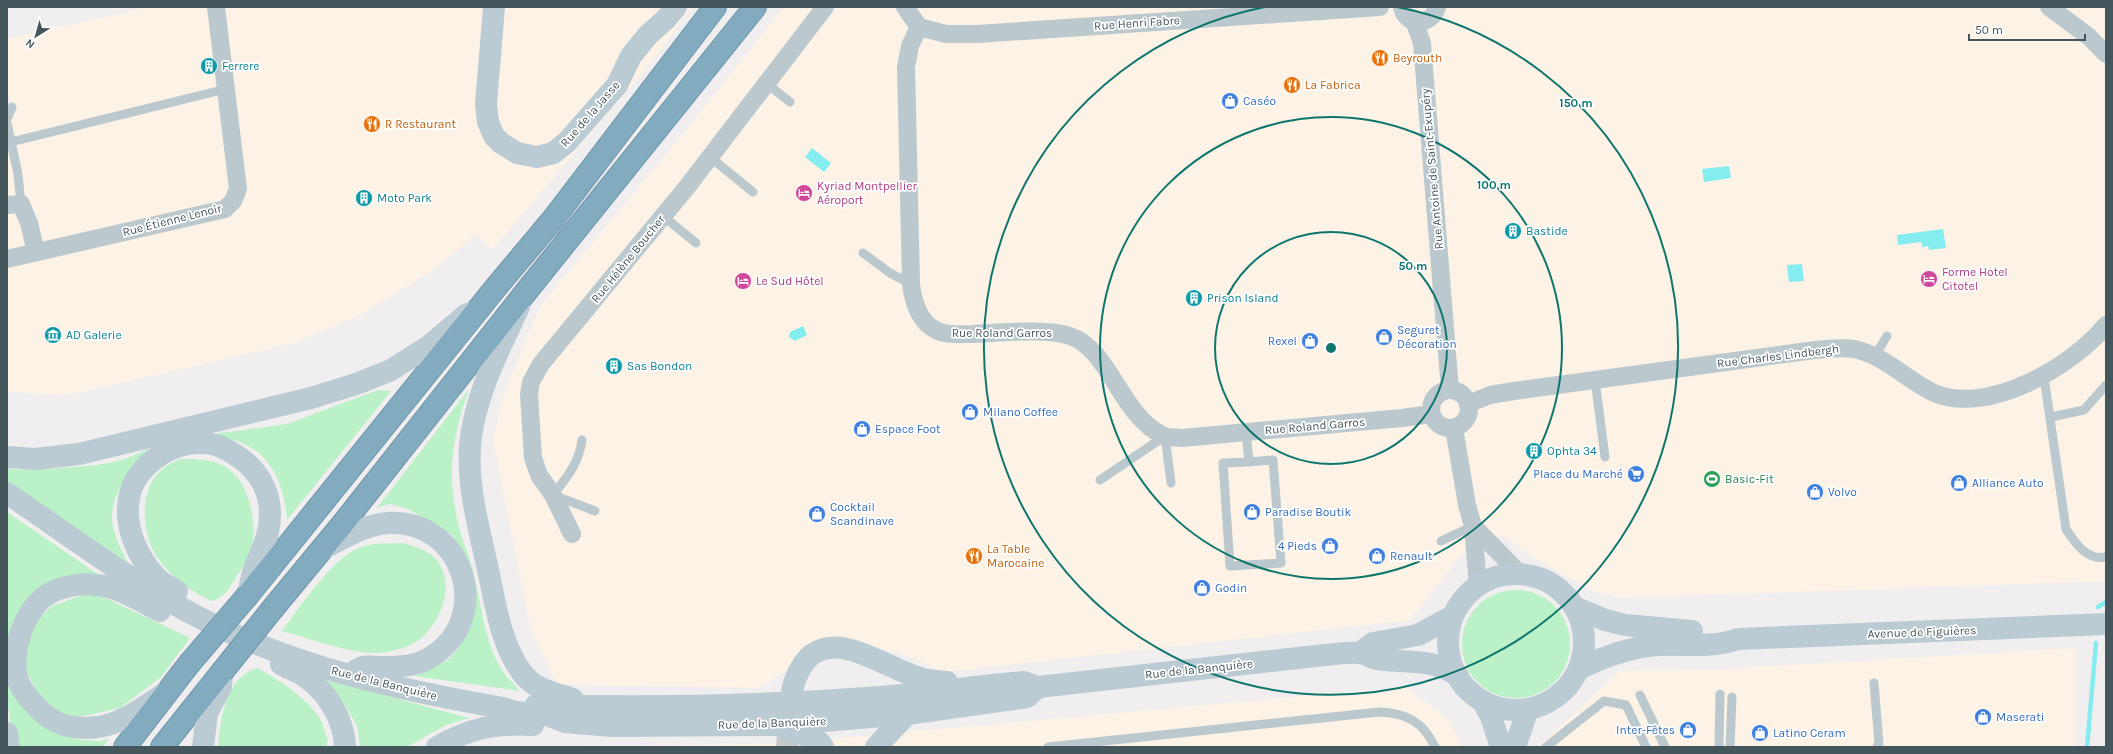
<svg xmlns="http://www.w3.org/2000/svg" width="2113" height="754" font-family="Karla,sans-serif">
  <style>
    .commercial { fill: #fdf2e6 }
    .green { fill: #baf1c6 }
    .water { fill: #85edf0 }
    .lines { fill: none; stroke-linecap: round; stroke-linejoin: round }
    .stream { stroke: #85edf0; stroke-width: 4.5 }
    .secondary-tunnel { stroke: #c6c8ca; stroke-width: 22; stroke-dasharray: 22 11; stroke-linecap: butt }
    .highway-casing { stroke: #6e96ac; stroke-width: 24 }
    .lane { stroke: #bbc9ce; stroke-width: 9 }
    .street { stroke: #bbc9ce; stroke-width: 18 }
    .secondary { stroke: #bbcbd3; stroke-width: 22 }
    .highway { stroke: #83abc0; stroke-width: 22 }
    .highway-bridge-casing { stroke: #6e96ac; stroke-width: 24; stroke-linecap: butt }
    .highway-bridge { stroke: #83abc0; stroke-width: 22 }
    .ring { fill: none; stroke: #0f766e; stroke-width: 2 }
    .labels { text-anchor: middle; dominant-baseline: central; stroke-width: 3.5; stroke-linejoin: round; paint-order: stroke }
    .street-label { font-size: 12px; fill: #45565d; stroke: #fff }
    .food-label { font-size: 12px; fill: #c56008; stroke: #fff; text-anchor: start }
    .culture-label { font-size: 12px; fill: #0d838f; stroke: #fff; text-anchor: start }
    .shop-label { font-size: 12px; fill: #366cbe; stroke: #fff; text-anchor: start }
    .hotel-label { font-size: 12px; fill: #b23c85; stroke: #fff; text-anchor: start }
    .leisure-label { font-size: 12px; fill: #27864d; stroke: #fff; text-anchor: start }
    .centre { fill: #0f766e; stroke: #fff; stroke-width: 2 }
    .ring-label { font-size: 12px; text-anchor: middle; font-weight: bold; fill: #0f766e; stroke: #fff; stroke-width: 3.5; stroke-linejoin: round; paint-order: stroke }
  </style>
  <rect width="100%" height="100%" fill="#f1eeef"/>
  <g class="commercial">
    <path d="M150,7h542l-43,58 -157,185 -16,-16 -37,32 -79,49 -66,28 -231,53 -56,-5v-287l4,-1 -4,-15v-49z"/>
    <path d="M784,7h1322v574l-425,15 -64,1 -24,-6 -59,-33 -31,-22 -33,8 -60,76 -466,52 -32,-14 -55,-17 -28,-1 -68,48 -204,-4 -26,-54 -38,-189 9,-42 38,-93 150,-181z"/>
    <path d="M2075,648v99h-537l82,-76 105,-2z"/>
    <path d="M1406,687l43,33 13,27 -900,-1 213,-2z"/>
  </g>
  <g class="green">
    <path d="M469,389c-18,50 -23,89 -9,142 4,15 11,29 14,44 8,32 10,66 28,95 5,8 12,14 18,21l-106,-15 34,-16 10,-11 9,-19 -2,-74 -12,-20 -27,-17 -20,-11 -17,-4 -12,4z"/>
    <path d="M378,390l13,1 -104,129c-2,-29 -13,-62 -41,-75 -10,-5 -22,-8 -32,-11l73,-10z"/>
    <path d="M149,448c-19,24 -46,52 -34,86 3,10 9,21 14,31l-122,-83v-14c11,3 23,1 34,1 36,-2 76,-2 108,-21z"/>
    <path d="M180,459c14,0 29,0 42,6 27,13 35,55 30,82 -2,10 -11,22 -16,30 -7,11 -11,21 -25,24 -20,-10 -39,-23 -52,-41 -18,-25 -22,-72 5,-92 4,-4 11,-6 16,-9z"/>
    <path d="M7,512l92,63 -62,16 -16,16 -14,42z"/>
    <path d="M404,543c11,4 24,7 32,16 20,24 6,62 -16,80 -9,7 -22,11 -34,13 -24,6 -78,-14 -104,-21 17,-23 51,-74 79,-84 13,-5 30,-3 43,-4z"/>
    <circle cx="1516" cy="644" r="54"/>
    <path d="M88,593l13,3 89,42 -29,39 -41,31 -46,10 -19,-8 -19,-19 -10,-22v-25l10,-23 16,-15z"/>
    <path d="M257,668c19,10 51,31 62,49 4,7 6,16 9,24l-2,6h-108c3,-29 7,-69 39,-79z"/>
    <path d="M7,675l8,22 16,20 47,23 23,1 8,-3 -6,9h-89l-7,-47z"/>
    <path d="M326,680l143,38 -23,7 -39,22h-47l-3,-21 -12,-21z"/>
  </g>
  <g class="water">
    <path d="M812,148l19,15 -7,9 -19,-15z"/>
    <path d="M1729,166l2,12 -27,4 -2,-13z"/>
    <path d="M1943,229l3,19 -17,2 -1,-4 -6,1 -1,-5 -23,3 -1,-10z"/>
    <path d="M1802,264l2,17 -15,1 -2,-17z"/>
    <path d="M803,326l4,9 -12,6 -6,-4 1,-5z"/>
  </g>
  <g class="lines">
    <g class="stream">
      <path d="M2098,607l8,-5"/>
      <path d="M2087,747l9,-104"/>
    </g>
    <path class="secondary-tunnel" d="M787,747l3,-36"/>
    <g class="highway-casing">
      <g id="highway">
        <path d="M248,595l249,-309 57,-68 161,-211"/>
        <path d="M274,607l67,-81 184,-233 230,-286"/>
        <path d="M125,747l64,-83"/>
        <path d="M162,747l60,-75"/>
      </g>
    </g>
    <g class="lane">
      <path d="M766,83l24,19"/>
      <path d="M7,119l5,-12"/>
      <path d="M7,123l11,51 3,30"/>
      <path d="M11,142l215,-53"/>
      <path d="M710,157l43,35"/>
      <path d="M663,216l33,27"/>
      <path d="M863,253l27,20 21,11"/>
      <path d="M1874,357l13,-21"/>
      <path d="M2044,377l22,152c9,14 21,32 40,28"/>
      <path d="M1595,380l10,77"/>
      <path d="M2051,417l33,-7 22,-25"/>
      <path d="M1246,432l3,30 24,-2 8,103 -51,3 -7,-103 26,-1"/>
      <path d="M582,440c-3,23 -15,37 -29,55l42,16"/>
      <path d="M1100,480l65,-44 6,47"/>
      <path d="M1441,541l32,-15"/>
      <path d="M1874,683l5,61 -2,3"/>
      <path d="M1640,695l25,52"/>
      <path d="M1048,747l331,-35c28,1 44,10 56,35"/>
      <path d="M1546,747l58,-46 22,4 20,42"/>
      <path d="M1719,747l1,-53"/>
      <path d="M1730,747l2,-50"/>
    </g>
    <g class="street">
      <path d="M905,7l14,20 27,7h31l403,-27"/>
      <path d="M1402,7c4,20 30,19 35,0"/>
      <path d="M2049,7l39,29 18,18"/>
      <path d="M1414,21l8,22 28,347"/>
      <path d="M919,27l-9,19 -4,21 5,217c2,16 7,36 23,45 11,7 26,5 38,5 28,-1 73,-6 98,2 40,13 51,81 94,100 5,2 13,1 18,2l220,-20 29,-4"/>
      <path d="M7,205l14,-1 8,19 7,29"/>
      <path d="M7,259l218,-50 8,-8 5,-12 -22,-182"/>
      <circle cx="1450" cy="409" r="19"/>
      <path d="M1468,404l22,-9 24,-4 301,-41c12,-1 26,-3 39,-1 30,6 53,31 80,44 54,23 139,-27 172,-68"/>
      <path d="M1454,428l13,77 6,21 5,60"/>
      <path d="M1473,526l47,48"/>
      <path d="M572,534l-19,-39 -14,-20 -6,-17 -4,-64 2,-12 10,-18 146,-177 138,-180"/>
    </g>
    <g class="secondary">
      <path d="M494,7l-8,97 2,18 6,14 7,7 16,10 20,4 16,-4 14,-11 50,-57 14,-29 17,-21 18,-16 10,-12"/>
      <path d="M519,307c-18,39 -38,76 -46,118 -10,46 4,95 14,140 8,36 13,79 36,109 12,16 33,19 50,25"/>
      <path d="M7,457l28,2 44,-5 232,-56 48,-15 32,-13 38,-24 38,-32"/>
      <path d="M7,493c63,43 125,90 193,125 94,49 199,72 303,90l12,4 32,3 18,7 47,4 164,-1 131,-11 120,-17 11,-10"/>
      <path d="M324,548c20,-10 42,-24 64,-25 74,-4 106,91 46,132 -16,12 -36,12 -55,12 -5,0 -11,-1 -16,0 -4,1 -9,5 -13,7"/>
      <circle cx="1516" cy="642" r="68"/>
      <path d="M177,591c-7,-4 -15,-8 -20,-13 -20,-21 -33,-51 -28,-80 6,-36 52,-63 87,-53 9,3 17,8 24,13 19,13 30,34 30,56 0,21 -8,36 -16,55 -3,8 -4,18 -6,26"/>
      <path d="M1574,607l31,13 20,5 67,6"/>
      <path d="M160,611c-21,-10 -40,-24 -64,-26 -13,-2 -32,1 -44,7 -28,14 -44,63 -33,91 4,9 11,17 18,24 15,18 38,23 61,20 25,-4 46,-20 67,-34"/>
      <path d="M1360,653l13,-10 45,-8 35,-19"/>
      <path d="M281,664c7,5 16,7 23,12 23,15 40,43 41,71"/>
      <path d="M1579,669c26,-13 53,-23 83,-24 25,-1 52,3 76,-6l368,-15"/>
      <path d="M792,690c21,-79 83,-26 128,-12 9,3 18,3 27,4"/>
      <path d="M1483,701l8,16 10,30"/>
      <path d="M536,705c114,3 229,1 344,-8 48,-4 96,-11 144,-15l14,5 287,-32c11,-1 24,-3 34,-2 6,0 12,5 18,6 30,5 54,-2 81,17"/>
      <path d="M785,729c12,5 32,6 38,18"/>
      <path d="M7,733l2,14"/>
      <path d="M203,747l4,-34 14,-26 1,-15"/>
      <path d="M437,747c33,-19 58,-24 96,-22"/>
      <path d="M876,747l31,-33"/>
      <path d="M1515,747l13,-38"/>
    </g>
    <use href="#highway" class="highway"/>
    <g class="highway-bridge-casing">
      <g id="highway-bridge">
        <path d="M189,664l59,-69"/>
        <path d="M222,672l52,-65"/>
      </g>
    </g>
    <use href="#highway-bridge" class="highway-bridge"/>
  </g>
  <g class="ring">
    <circle cx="1331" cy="348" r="116"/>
    <circle cx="1331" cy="348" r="231"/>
    <path d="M1397 7A347 347 0 1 1 1265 7"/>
  </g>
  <defs>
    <g id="restaurant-disc" transform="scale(0.9)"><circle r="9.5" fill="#e8710a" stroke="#fff"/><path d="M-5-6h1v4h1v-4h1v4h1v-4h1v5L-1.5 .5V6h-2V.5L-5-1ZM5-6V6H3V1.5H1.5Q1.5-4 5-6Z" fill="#fff"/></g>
    <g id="building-disc" transform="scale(0.9)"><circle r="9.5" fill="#0f9aa8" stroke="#fff"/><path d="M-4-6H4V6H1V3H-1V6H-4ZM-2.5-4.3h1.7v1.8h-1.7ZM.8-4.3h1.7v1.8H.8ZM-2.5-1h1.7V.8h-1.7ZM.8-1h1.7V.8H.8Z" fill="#fff"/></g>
    <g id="shop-disc" transform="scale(0.9)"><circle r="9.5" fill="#3f7fe0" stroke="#fff"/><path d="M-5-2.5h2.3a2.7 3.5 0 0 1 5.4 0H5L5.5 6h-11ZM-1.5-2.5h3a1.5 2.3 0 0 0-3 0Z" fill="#fff"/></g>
    <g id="hotel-disc" transform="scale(0.9)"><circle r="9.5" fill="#d1479c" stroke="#fff"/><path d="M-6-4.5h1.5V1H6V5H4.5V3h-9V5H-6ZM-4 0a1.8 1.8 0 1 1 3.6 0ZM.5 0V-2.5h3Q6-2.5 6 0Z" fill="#fff"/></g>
    <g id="museum-disc" transform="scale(0.9)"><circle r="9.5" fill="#0f9aa8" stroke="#fff"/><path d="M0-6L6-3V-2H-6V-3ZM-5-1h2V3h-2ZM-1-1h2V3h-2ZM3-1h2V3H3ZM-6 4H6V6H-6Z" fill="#fff"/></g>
    <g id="supermarket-disc" transform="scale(0.9)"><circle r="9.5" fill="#3f7fe0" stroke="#fff"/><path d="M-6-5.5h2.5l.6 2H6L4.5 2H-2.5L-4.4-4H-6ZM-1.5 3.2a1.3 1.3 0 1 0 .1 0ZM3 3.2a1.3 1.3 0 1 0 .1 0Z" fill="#fff"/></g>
    <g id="stadium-disc" transform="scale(0.9)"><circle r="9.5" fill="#2e9e5b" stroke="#fff"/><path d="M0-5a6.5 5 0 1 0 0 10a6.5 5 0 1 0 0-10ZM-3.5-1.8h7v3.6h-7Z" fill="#fff"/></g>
  </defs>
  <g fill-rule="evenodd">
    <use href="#restaurant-disc" x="1380" y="58"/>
    <use href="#building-disc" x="209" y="66"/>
    <use href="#restaurant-disc" x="1292" y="85"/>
    <use href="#shop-disc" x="1230" y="101"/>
    <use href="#restaurant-disc" x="372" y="124"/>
    <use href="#hotel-disc" x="804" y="193"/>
    <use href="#building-disc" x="364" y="198"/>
    <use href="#building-disc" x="1513" y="231"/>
    <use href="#hotel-disc" x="1929" y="279"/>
    <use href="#hotel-disc" x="743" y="281"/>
    <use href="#building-disc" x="1194" y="298"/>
    <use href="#museum-disc" x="53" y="335"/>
    <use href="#shop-disc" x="1384" y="337"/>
    <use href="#shop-disc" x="1310" y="341"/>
    <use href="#building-disc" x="614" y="366"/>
    <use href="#shop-disc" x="970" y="412"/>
    <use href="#shop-disc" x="862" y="429"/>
    <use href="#building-disc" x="1534" y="451"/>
    <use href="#supermarket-disc" x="1636" y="474"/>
    <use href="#stadium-disc" x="1712" y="479"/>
    <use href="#shop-disc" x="1959" y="483"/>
    <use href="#shop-disc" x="1815" y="492"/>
    <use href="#shop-disc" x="1252" y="512"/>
    <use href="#shop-disc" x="817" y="514"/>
    <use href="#shop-disc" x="1330" y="546"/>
    <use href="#restaurant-disc" x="974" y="556"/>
    <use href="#shop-disc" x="1377" y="556"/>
    <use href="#shop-disc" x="1202" y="588"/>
    <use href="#shop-disc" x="1983" y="717"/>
    <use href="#shop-disc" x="1688" y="730"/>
    <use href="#shop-disc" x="1760" y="733"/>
  </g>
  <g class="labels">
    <g class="street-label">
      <text transform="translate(1137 23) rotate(-4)">Rue Henri Fabre</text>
      <text transform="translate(590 114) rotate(-49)">Rue de la Jasse</text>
      <text transform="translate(1432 169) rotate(-95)">Rue Antoine de Saint-Exupéry</text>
      <text transform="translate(172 220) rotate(-14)">Rue Étienne Lenoir</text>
      <text transform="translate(628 259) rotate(-51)">Rue Hélène Boucher</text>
      <text x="1002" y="333">Rue Roland Garros</text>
      <text transform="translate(1778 356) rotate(-7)">Rue Charles Lindbergh</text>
      <text transform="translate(1315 426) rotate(-5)">Rue Roland Garros</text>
      <text transform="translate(1922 632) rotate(-2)">Avenue de Figuières</text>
      <text transform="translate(1199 669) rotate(-6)">Rue de la Banquière</text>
      <text transform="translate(384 683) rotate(14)">Rue de la Banquière</text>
      <text transform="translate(772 723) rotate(-2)">Rue de la Banquière</text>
    </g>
    <g class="food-label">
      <text x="1393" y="58">Beyrouth</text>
      <text x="1305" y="85">La Fabrica</text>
      <text x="385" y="124">R Restaurant</text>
      <text x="987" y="549">La Table<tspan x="987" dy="14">Marocaine</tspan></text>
    </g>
    <g class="culture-label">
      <text x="222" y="66">Ferrere</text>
      <text x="377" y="198">Moto Park</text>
      <text x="1526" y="231">Bastide</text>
      <text x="1207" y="298">Prison Island</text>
      <text x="66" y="335">AD Galerie</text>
      <text x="627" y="366">Sas Bondon</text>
      <text x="1547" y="451">Ophta 34</text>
    </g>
    <g class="shop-label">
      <text x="1243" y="101">Caséo</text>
      <text x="1397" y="330">Seguret<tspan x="1397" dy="14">Décoration</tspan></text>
      <text x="1297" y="341" text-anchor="end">Rexel</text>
      <text x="983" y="412">Milano Coffee</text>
      <text x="875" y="429">Espace Foot</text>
      <text x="1623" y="474" text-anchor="end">Place du Marché</text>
      <text x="1972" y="483">Alliance Auto</text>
      <text x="1828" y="492">Volvo</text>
      <text x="830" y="507">Cocktail<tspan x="830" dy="14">Scandinave</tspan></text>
      <text x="1265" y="512">Paradise Boutik</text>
      <text x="1317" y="546" text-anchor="end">4 Pieds</text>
      <text x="1390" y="556">Renault</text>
      <text x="1215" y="588">Godin</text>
      <text x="1996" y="717">Maserati</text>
      <text x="1675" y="730" text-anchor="end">Inter-Fêtes</text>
      <text x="1773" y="733">Latino Ceram</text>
    </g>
    <g class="hotel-label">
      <text x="817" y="186">Kyriad Montpellier<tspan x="817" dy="14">Aéroport</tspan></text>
      <text x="1942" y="272">Forme Hotel<tspan x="1942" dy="14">Citotel</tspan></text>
      <text x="756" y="281">Le Sud Hôtel</text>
    </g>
    <g class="leisure-label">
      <text x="1725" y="479">Basic-Fit</text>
    </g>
  </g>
  <circle cx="1331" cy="348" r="6" class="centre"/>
  <g class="ring-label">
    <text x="1576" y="107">150 m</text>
    <text x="1494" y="189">100 m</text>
    <text x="1413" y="270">50 m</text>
  </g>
  <rect width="2113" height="754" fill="none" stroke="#45565d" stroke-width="16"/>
  <g transform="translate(36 36) rotate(217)" stroke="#ffffff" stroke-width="3" paint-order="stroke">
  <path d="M0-3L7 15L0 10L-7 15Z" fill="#45565d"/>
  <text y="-6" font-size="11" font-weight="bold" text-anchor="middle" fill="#45565d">N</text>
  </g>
  <path d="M1969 34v6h116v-6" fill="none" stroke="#45565d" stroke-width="2"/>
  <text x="1975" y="34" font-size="12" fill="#45565d" stroke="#ffffff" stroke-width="3" paint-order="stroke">50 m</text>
</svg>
